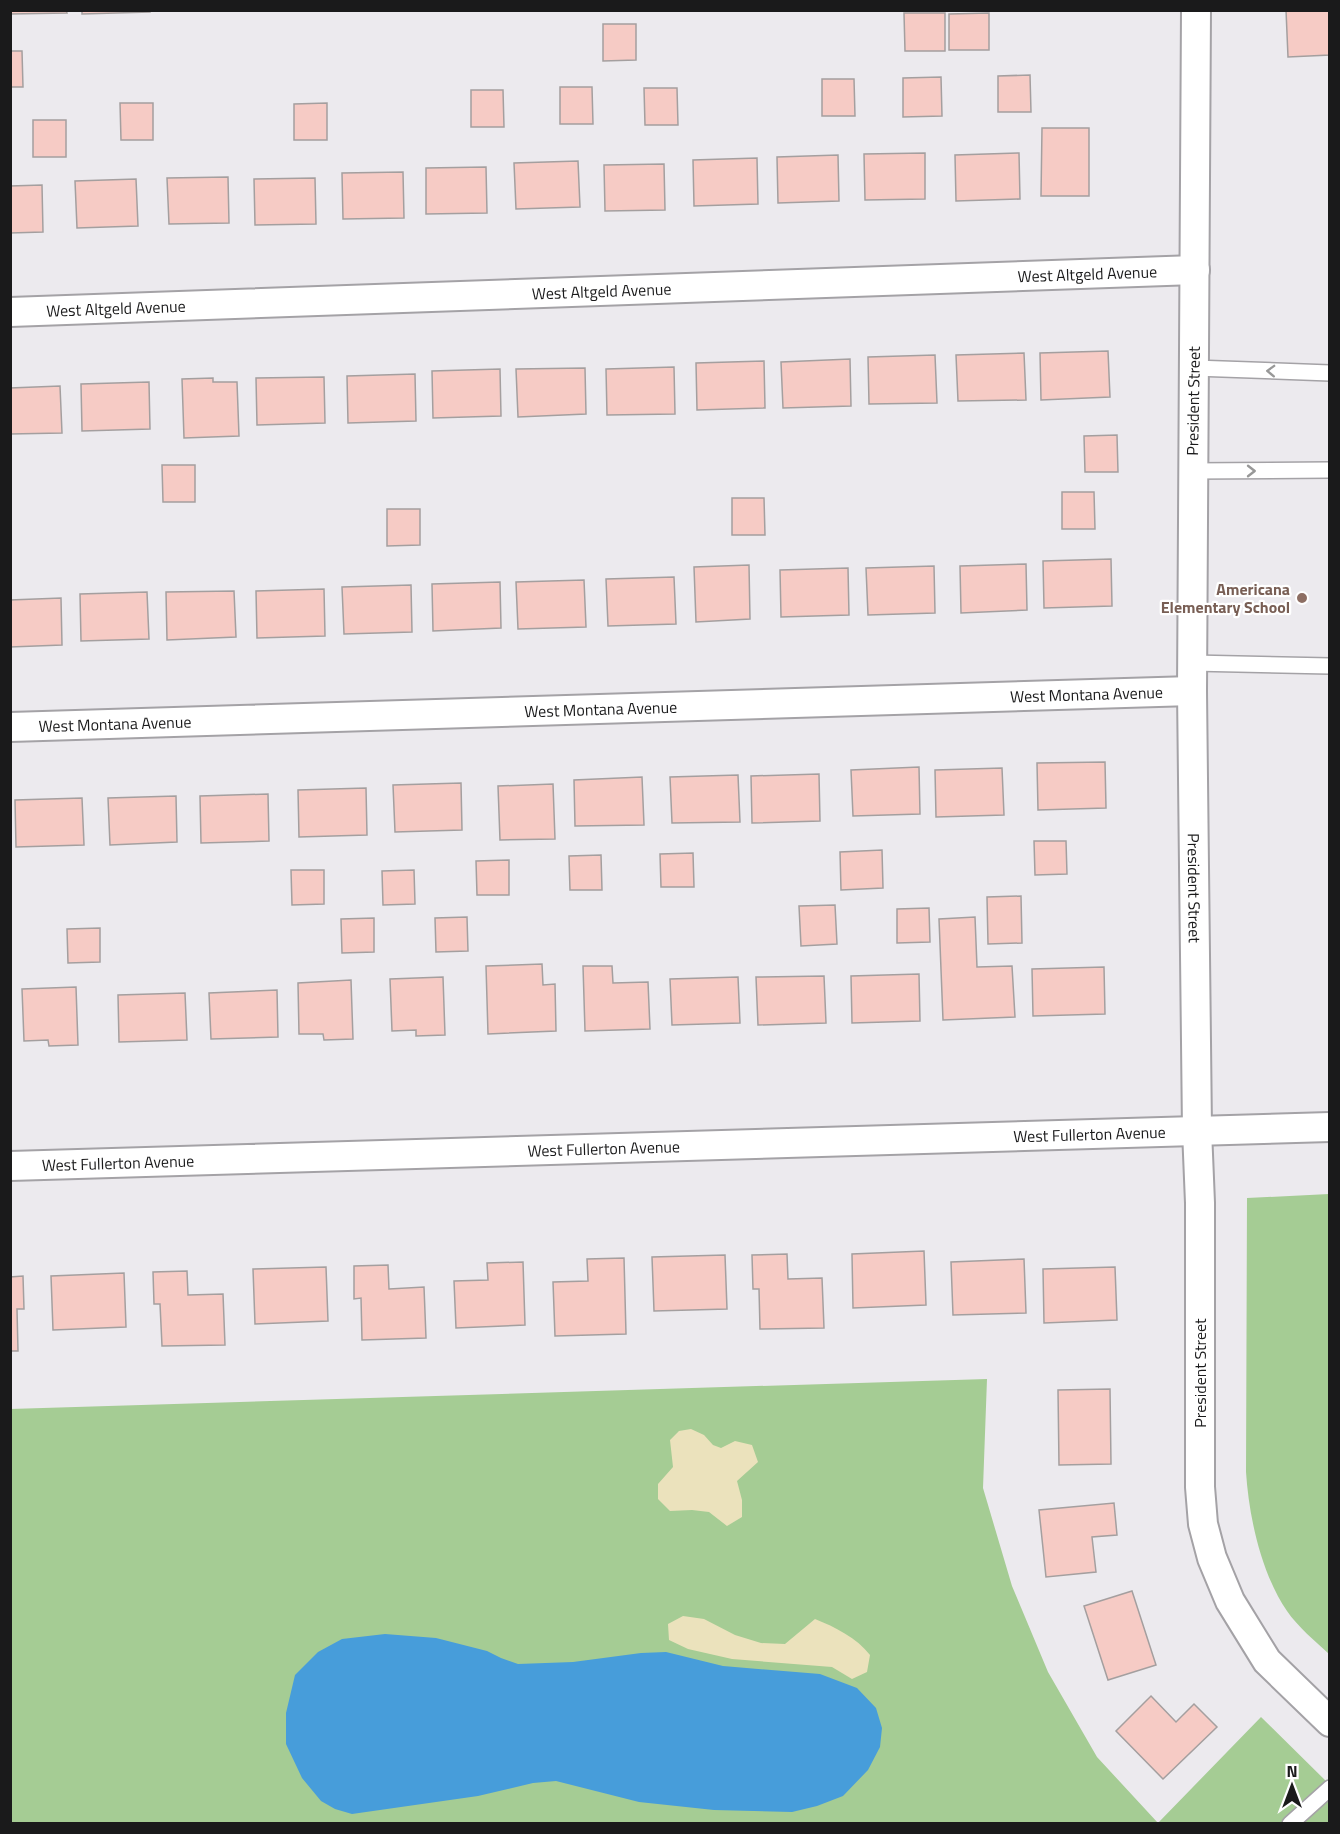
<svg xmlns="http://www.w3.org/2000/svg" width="1340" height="1834" font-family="'Titillium Web',sans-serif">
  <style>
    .green { fill: #a5cc94 }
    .sand { fill: #ebe2bc }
    .water { fill: #479dda }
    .building { fill: #f6cbc5; stroke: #a49f9f; stroke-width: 1.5 }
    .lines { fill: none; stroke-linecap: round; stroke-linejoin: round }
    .service-casing { stroke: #a4a2a6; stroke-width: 18 }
    .minor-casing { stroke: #a4a2a6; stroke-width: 32 }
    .service { stroke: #fff; stroke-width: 15 }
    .minor { stroke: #fff; stroke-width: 28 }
    .oneway { stroke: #989898 }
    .education-dot { fill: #8d6e63; stroke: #fff; stroke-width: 2 }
    .labels { text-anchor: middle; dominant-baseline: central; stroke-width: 4.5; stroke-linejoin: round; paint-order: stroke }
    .street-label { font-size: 16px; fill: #1a1a1b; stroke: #fff }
    .education-label { font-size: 16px; font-weight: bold; fill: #785e54; stroke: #fff; text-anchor: end }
  </style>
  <rect width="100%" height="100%" fill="#eceaee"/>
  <g class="green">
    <path d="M1329,1194h1l-1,460c-13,-12 -32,-28 -42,-43 -26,-38 -38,-94 -41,-139l1,-274z"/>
    <path d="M987,1379l-4,109 29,98 36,86 49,85 61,66 103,-106 68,67v39h-1318l-1,-414z"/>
  </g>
  <g class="sand">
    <path d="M691,1429l13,6 9,10 8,3 14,-7 17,4 6,17 -21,19 5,19v17l-15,9 -18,-14 -17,-2 -22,1 -12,-12v-15l15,-17 -3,-27 9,-9z"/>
    <path d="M683,1616l21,3 31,16 26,8 24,1 30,-25c20,8 42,19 55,36l-3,17 -15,7 -20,-12 -100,-8 -44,-10 -19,-9 -1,-16z"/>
  </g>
  <path class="water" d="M385,1634l51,4 51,13 14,7 17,6 55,-2 68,-9 25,-1 57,14 97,8 37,14 19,20 6,20 -2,19 -12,23 -25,26 -26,10 -25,6 -78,-2 -75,-8 -83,-21 -23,2 -55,13 -126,18 -17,-5 -14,-8 -19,-23 -16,-34v-31l9,-38 23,-23 24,-13z"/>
  <g class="building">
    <path d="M10,10h56l1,3 -57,1z"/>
    <path d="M82,10h68v2l-68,2z"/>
    <path d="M1286,10h44v45l-42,2z"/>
    <path d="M904,13h41v38h-40z"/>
    <path d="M989,13v37h-40v-36z"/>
    <path d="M603,24h33v36l-33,1z"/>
    <path d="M10,51h12l1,36h-13z"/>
    <path d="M1030,75l1,37h-33v-36z"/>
    <path d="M941,77l1,39 -39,1v-39z"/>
    <path d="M822,79h32l1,37h-33z"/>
    <path d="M560,87h32l1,37h-33z"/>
    <path d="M644,88h33l1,37h-33z"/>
    <path d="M471,90h32l1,37h-33z"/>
    <path d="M120,103h33v37h-32z"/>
    <path d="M327,103v37h-33v-36z"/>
    <rect x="33" y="120" width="33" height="37"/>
    <path d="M1042,128h47v68h-48z"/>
    <path d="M925,153v46l-60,1 -1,-46z"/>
    <path d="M1019,153l1,46 -64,2 -1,-46z"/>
    <path d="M838,155l1,46 -61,2 -1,-46z"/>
    <path d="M757,158l1,46 -64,2 -1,-46z"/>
    <path d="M578,161l2,46 -64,2 -2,-46z"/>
    <path d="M664,164l1,46 -60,1 -1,-46z"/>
    <path d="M486,167l1,46 -61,1v-46z"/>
    <path d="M403,172l1,46 -61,1 -1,-46z"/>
    <path d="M228,177l1,46 -60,1 -2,-46z"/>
    <path d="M315,178l1,46 -61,1 -1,-46z"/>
    <path d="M136,179l2,47 -61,2 -2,-47z"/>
    <path d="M42,185l1,47 -33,1v-47z"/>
    <path d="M1108,351l2,46 -69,3 -1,-47z"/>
    <path d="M1024,353l2,47 -68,1 -2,-46z"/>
    <path d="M935,355l2,48 -68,1 -1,-47z"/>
    <path d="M850,359l1,47 -68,2 -2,-46z"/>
    <path d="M764,361l1,47 -68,2 -1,-47z"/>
    <path d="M674,367l1,47 -68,1 -1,-46z"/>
    <path d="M585,368l1,46 -68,3 -2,-48z"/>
    <path d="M500,369l1,47 -68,2 -1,-47z"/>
    <path d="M415,374l1,47 -68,2 -1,-47z"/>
    <path d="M324,377l1,46 -68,2 -1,-47z"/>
    <path d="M213,378v4h24l2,54 -55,2 -2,-59z"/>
    <path d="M149,382l1,47 -68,2 -1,-47z"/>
    <path d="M60,386l2,47 -52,1v-46z"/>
    <path d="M1117,435l1,37h-33l-1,-36z"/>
    <path d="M162,465h33v37h-32z"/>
    <path d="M1062,492h32l1,37h-33z"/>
    <path d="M732,498h32l1,37h-33z"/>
    <path d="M387,509h33v36l-33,1z"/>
    <path d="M1111,559l1,47 -68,2 -1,-47z"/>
    <path d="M1026,564l1,46 -66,3 -1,-47z"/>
    <path d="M749,565l1,54 -54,3 -2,-55z"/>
    <path d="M934,566l1,47 -67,2 -2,-47z"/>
    <path d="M848,568l1,47 -68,2 -1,-47z"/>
    <path d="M674,577l2,47 -68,2 -2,-47z"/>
    <path d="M584,580l2,47 -68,2 -2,-47z"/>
    <path d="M500,582l1,46 -68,3 -1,-47z"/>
    <path d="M411,585l1,47 -68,2 -2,-47z"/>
    <path d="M324,589l1,47 -68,2 -1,-47z"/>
    <path d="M234,591l2,46 -69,3 -1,-48z"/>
    <path d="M147,592l2,47 -68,2 -1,-47z"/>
    <path d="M61,598l1,47 -52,2v-47z"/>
    <path d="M1105,762l1,46 -68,2 -1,-47z"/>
    <path d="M919,767l1,47 -67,2 -2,-46z"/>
    <path d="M1002,768l2,47 -68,2 -1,-47z"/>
    <path d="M819,774l1,47 -68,2 -1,-47z"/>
    <path d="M738,775l2,47 -68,1 -2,-46z"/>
    <path d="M642,777l2,48 -69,1 -1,-46z"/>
    <path d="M461,783l1,47 -67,2 -2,-47z"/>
    <path d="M553,784l2,55 -55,1 -2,-54z"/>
    <path d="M366,788l1,47 -68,2 -1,-47z"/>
    <path d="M268,794l1,47 -68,2 -1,-47z"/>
    <path d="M176,796l1,46 -67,3 -2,-47z"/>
    <path d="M82,798l2,47 -68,2 -1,-47z"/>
    <path d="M1034,841h32l1,33 -32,1z"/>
    <path d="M882,850l1,38 -42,2 -1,-38z"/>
    <path d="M693,853l1,34h-33l-1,-33z"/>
    <path d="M601,855l1,35h-32l-1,-34z"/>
    <path d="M509,860v35h-32l-1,-34z"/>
    <path d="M291,870h33v34l-32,1z"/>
    <path d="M414,870l1,34 -32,1 -1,-34z"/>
    <path d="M1021,896l1,47 -34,1 -1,-47z"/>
    <path d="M835,905l2,39 -36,2 -2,-40z"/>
    <path d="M929,908l1,34 -33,1v-34z"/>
    <path d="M467,917l1,34 -32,1 -1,-34z"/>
    <path d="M975,917l2,50 35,-1 3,51 -72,3 -4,-101z"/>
    <path d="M374,918v34l-32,1 -1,-34z"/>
    <path d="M100,928v34l-32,1 -1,-34z"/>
    <path d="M542,964l1,21 12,-1 1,47 -68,3 -2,-68z"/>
    <path d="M583,966h29l1,17 35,-1 2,47 -65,2z"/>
    <path d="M1104,967l1,47 -72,2 -1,-47z"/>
    <path d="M919,974l1,47 -68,2 -1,-47z"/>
    <path d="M824,976l2,47 -68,2 -2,-48z"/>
    <path d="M443,977l2,58 -29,1v-6l-24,1 -2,-52z"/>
    <path d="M738,977l2,46 -68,2 -2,-46z"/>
    <path d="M351,980l2,59 -29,1 -1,-6h-24l-1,-51z"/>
    <path d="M76,987l2,58 -29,1 -1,-6 -24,1 -2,-52z"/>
    <path d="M277,990l1,47 -67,2 -2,-46z"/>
    <path d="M185,993l2,47 -68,2 -1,-47z"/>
    <path d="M924,1251l2,54 -73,3 -1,-54z"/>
    <path d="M787,1254l1,25 34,-1 2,50 -64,1 -1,-40h-6l-1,-34z"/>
    <path d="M725,1255l2,54 -73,2 -2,-54z"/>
    <path d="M624,1258l2,76 -71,2 -2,-54 35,-1 -1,-22z"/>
    <path d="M1024,1259l2,54 -73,2 -2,-53z"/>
    <path d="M523,1262l2,63 -69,3 -2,-47 34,-1 -1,-17z"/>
    <path d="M388,1265l1,24 35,-2 2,51 -64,2 -1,-42 -7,1v-33z"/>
    <path d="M326,1267l2,54 -73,3 -2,-55z"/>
    <path d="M1115,1267l2,53 -73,3 -1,-54z"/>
    <path d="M187,1271l1,24 35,-1 2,51 -63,1 -2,-42h-6l-1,-32z"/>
    <path d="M124,1273l2,54 -73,3 -2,-54z"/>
    <path d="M23,1276l1,33h-7l1,42h-8v-74z"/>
    <path d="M1110,1389l1,75 -52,1 -1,-75z"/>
    <path d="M1114,1503l3,32 -25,2 4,35 -50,5 -7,-67z"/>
    <path d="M1132,1591l24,74 -48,15 -24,-74z"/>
    <path d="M1151,1696l25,26 18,-18 23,23 -54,52 -47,-48z"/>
  </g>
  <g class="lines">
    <g class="service-casing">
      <g id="service">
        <path d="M1194,368l136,5"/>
        <path d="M1192,471l138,-1"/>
        <path d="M1192,663l138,3"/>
        <path d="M1290,1824l40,-36"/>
      </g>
    </g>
    <g class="minor-casing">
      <g id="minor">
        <path id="s1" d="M1196,10l-4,681 5,439 3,73v284l3,37 9,34 18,43 37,60 63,61"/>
        <path id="s2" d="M10,312l1185,-42"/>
        <path id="s3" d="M10,727l1182,-36"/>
        <path id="s4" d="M10,1166l1320,-39"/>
      </g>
    </g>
    <use href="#service" class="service"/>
    <use href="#minor" class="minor"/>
  </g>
  <defs><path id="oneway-chevron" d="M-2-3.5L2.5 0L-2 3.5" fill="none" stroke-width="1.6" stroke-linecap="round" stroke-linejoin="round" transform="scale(1.5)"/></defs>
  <g class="oneway">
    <use href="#oneway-chevron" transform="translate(1271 371) rotate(-178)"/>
    <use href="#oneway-chevron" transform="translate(1251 471)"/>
  </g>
  <circle class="education-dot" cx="1302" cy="598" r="6"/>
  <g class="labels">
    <g class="street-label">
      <text stroke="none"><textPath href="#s2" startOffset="1078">West Altgeld Avenue</textPath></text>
      <text stroke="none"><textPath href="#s2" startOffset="592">West Altgeld Avenue</textPath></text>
      <text stroke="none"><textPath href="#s2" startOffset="106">West Altgeld Avenue</textPath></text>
      <text transform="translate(1193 401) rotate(-89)">President Street</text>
      <text stroke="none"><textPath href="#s3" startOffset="1077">West Montana Avenue</textPath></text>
      <text stroke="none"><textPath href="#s3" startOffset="591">West Montana Avenue</textPath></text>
      <text stroke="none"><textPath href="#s3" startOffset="105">West Montana Avenue</textPath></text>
      <text stroke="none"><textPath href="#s1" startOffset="878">President Street</textPath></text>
      <text stroke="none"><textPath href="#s4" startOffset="1080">West Fullerton Avenue</textPath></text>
      <text stroke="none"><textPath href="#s4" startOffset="594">West Fullerton Avenue</textPath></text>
      <text stroke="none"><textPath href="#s4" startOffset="108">West Fullerton Avenue</textPath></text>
      <text transform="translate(1200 1373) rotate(-90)">President Street</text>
    </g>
    <g class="education-label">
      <text x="1290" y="589">Americana<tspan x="1290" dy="18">Elementary School</tspan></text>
    </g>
  </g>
  <rect width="1340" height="1834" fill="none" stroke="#1a1a1b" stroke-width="24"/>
  <g transform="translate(1292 1786)" stroke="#ffffff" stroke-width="4.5" paint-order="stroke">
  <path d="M0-4.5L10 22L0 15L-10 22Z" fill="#1a1a1b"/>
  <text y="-9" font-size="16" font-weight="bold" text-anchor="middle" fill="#1a1a1b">N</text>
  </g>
</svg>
